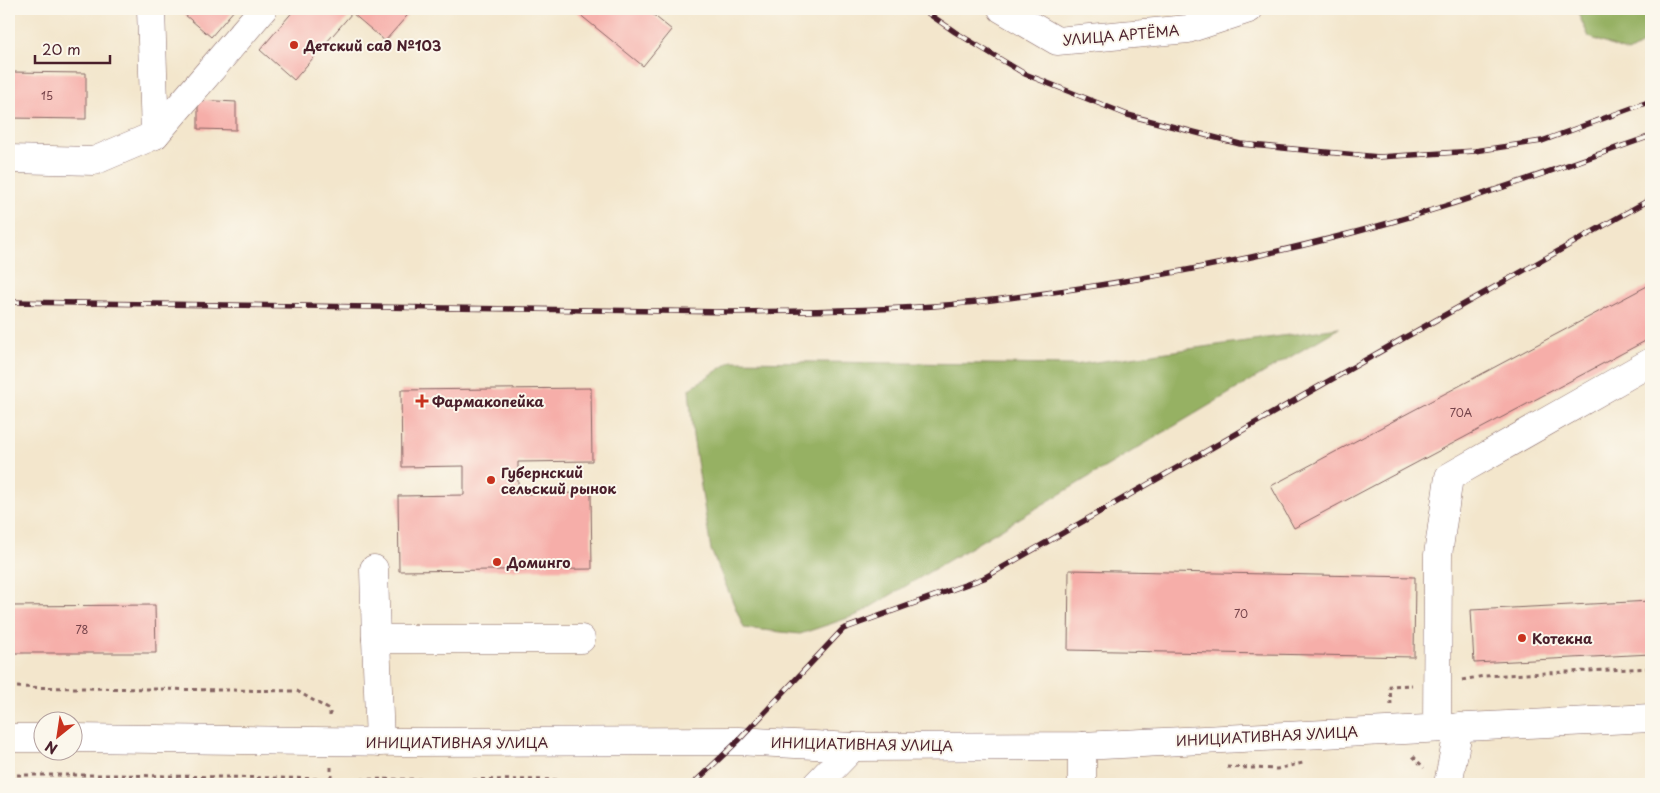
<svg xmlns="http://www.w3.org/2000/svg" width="1660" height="793" font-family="'Playpen Sans',sans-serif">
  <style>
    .forest { fill: #96b163; stroke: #706847 }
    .building { fill: #f6aea9 }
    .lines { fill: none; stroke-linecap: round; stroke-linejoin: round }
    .minor-casing { stroke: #856563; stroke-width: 29 }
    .major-casing { stroke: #856563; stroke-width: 29 }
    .path { stroke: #856563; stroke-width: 3; stroke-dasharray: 4 4; stroke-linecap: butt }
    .minor { stroke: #fff; stroke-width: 28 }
    .major { stroke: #fff; stroke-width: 28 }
    .rail-casing { stroke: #4a1f2b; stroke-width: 5.5 }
    .rail { stroke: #fbf7ec; stroke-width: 4; stroke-dasharray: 11; stroke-linecap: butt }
    .poi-dot { fill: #c8321e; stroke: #fbf7ec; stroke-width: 2 }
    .labels { text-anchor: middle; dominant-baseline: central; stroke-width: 4; stroke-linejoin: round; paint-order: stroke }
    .number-label { font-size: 11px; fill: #75434a }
    .street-label { font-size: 14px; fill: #4a1f2b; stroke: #fbf7ec }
    .poi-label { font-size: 14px; font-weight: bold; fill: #4a1f2b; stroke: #fbf7ec; text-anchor: start }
  </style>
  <rect width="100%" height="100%" fill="#fbf7ec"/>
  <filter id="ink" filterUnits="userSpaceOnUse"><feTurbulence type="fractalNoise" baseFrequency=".02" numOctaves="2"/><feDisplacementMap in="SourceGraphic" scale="10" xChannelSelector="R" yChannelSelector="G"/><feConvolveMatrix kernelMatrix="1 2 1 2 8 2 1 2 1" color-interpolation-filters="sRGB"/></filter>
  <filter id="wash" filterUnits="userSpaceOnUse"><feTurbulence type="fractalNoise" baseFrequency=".0096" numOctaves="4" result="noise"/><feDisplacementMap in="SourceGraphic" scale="20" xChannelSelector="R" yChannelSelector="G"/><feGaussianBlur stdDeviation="1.12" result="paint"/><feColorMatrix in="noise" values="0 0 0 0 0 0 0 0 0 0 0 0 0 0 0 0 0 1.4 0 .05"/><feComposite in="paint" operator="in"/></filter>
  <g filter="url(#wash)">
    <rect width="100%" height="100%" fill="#f3e6cc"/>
    <g class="forest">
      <path d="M1576,9h75v30l-23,13 -39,-15z"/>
      <path d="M1339,328l-482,287 -57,19 -56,-6 -33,-78 -18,-114 -4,-47 43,-28 342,4z"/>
    </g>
    <g id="blocks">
      <g class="building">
        <path d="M178,9h57l-24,28z"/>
        <path d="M295,9h118l-28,32 -33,-28 -58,67 -34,-30z"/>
        <path d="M573,9h73l26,21 -29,36z"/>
        <path d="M9,72l77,1v46l-77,-1z"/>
        <path d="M198,100l38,2v28l-38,-1z"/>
        <path d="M1651,284v54l-357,190 -23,-42z"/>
        <path d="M591,388l1,73 -74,1v32l73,-1 1,76 -193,2 -1,-75 66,-1v-29l-62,1 -1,-77z"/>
        <path d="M1069,570l346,7 -1,80 -346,-7z"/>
        <path d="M1651,601v53l-177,9 -3,-53z"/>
        <path d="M155,605l1,48h-147v-47z"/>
      </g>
    </g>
  </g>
  <g filter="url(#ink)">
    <use href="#blocks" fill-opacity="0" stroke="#856563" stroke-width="1"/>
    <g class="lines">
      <g class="minor-casing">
        <g id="minor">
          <path d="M151,9l4,126"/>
          <path d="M1002,9l55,32 131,-12 61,-20"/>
          <path d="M9,159l85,2 61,-26 108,-126"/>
          <path d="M374,569l2,70"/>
          <path d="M1437,728l1,-173 11,-78 202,-115"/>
          <path d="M380,742l-4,-103h205"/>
          <path d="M1082,746v38"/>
          <path d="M817,784l36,-37"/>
          <path d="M1448,784l11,-57"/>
        </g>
      </g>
      <g class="major-casing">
        <g id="major">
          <path d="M9,738h33"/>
          <path d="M72,738l330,4 336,-1 115,6 229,-1 569,-28"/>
        </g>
      </g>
      <g class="path">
        <path d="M1462,680l22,-4 167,-8"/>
        <path d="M9,687l288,4 33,19v6"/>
        <path d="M1391,705l-1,-19 22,-1"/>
        <path d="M1413,756l11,12"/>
        <path d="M331,767v12"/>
        <path d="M1227,767l50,2 26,-6"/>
        <path d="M9,775h106l216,4 254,1 41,4"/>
      </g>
      <use href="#minor" class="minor"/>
      <use href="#major" class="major"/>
      <g class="rail-casing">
        <g id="rail">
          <path d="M922,9l33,23 70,42 103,41 112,29 139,13 96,-6 67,-10 109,-40"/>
          <path d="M9,302l721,10c68,-1 136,-1 204,-6 53,-4 107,-12 160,-20 83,-13 165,-29 246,-50 106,-27 208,-64 311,-100"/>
          <path d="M693,784l45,-43 105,-112 141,-51 420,-240 247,-139"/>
        </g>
      </g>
      <use href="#rail" class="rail"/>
    </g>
  </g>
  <g class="poi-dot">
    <circle cx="294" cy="45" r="5"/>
    <path d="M419.5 393.5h5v5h5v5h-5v5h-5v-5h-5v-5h5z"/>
    <circle cx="491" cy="480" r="5"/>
    <circle cx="497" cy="562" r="5"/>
    <circle cx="1522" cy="638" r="5"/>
  </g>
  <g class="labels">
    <g class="number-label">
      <text x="47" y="95">15</text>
      <text x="1461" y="412">70А</text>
      <text x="1241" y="613">70</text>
      <text x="82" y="629">78</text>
    </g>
    <g class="street-label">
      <text transform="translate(1121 35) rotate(-5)">УЛИЦА АРТЁМА</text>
      <text transform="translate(1267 736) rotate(-3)">ИНИЦИАТИВНАЯ УЛИЦА</text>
      <text x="457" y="742">ИНИЦИАТИВНАЯ УЛИЦА</text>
      <text transform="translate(862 744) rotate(1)">ИНИЦИАТИВНАЯ УЛИЦА</text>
    </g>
    <g class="poi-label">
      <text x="304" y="45">Детский сад №103</text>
      <text x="432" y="401">Фармакопейка</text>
      <text x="501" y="472">Губернский<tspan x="501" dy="16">сельский рынок</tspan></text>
      <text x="507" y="562">Доминго</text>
      <text x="1532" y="638">Котекна</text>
    </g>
  </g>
  <rect width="1660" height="793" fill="none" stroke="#fbf7ec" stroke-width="30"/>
  <g transform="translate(58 736) rotate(210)"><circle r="24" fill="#fbf7ec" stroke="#b4a19f"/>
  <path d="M0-4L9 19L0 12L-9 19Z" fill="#c8321e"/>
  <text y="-8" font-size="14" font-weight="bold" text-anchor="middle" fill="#4a1f2b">N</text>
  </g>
  <path d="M35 55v8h75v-8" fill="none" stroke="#4a1f2b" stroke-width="2.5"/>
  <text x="42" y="55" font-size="15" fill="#4a1f2b" stroke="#fbf7ec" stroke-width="4" paint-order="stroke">20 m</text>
</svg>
